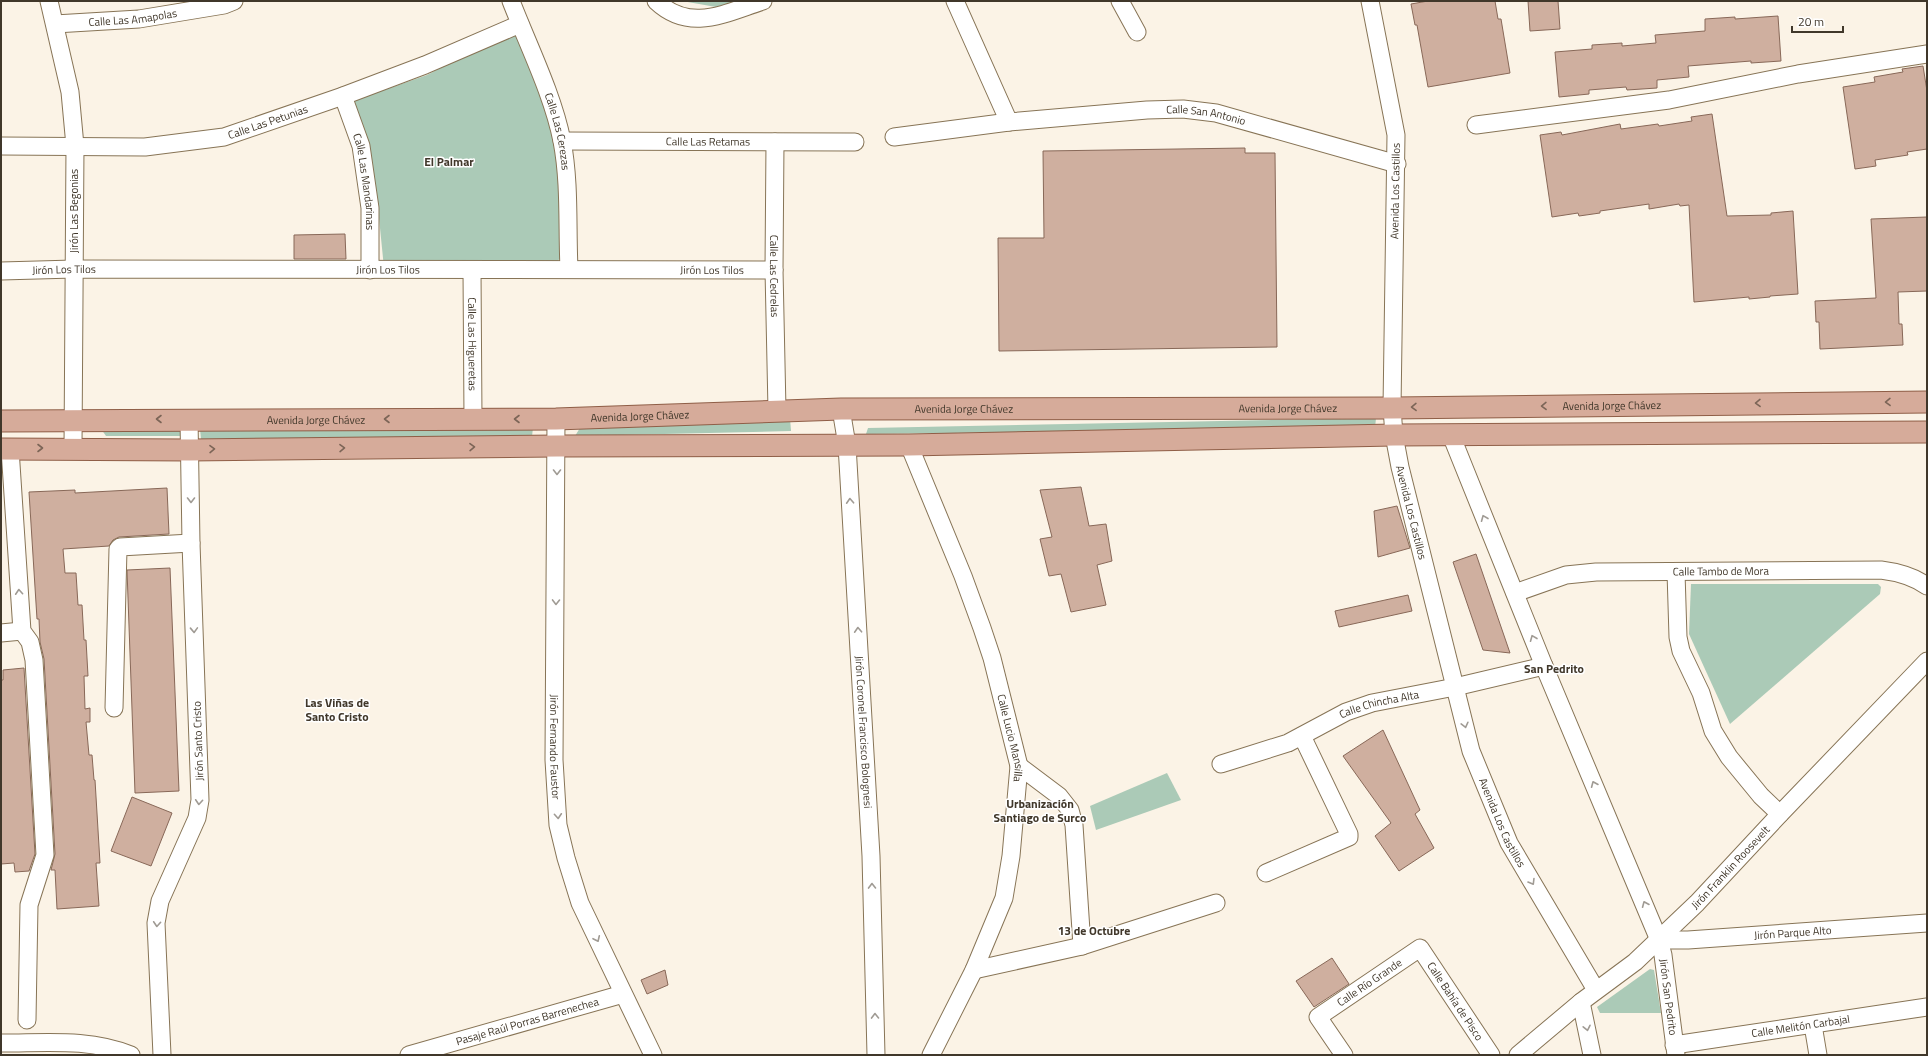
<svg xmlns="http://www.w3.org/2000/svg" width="1928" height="1056" font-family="'Titillium Web',sans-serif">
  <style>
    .green { fill: #abcab7 }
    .building { fill: #cfaf9f; stroke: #886858 }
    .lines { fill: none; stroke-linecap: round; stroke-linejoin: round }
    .minor-casing { stroke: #877456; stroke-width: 19 }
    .major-casing { stroke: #8f5e47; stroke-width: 23 }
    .minor { stroke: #fff; stroke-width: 17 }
    .major { stroke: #d6ab9a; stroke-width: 21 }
    .oneway { stroke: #7c6557 }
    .oneway2 { stroke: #a09b94 }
    .labels { text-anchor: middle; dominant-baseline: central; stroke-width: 3; stroke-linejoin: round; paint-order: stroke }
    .street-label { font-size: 11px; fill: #40372a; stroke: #fff }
    .neighbourhood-label { font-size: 12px; font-weight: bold; fill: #40372a; stroke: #fff }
  </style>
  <rect width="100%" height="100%" fill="#fbf3e6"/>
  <g class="green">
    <path d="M682,1h56l-22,6z"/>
    <path d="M515,30l27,60 17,64 2,103 -5,6 -172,5 -7,-70 -9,-52 -15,-45 74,-26z"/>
    <path d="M790,418l1,13 -216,5 8,-13z"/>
    <path d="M1376,418l-1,10 -509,6 2,-6z"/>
    <path d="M99,426l81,1v9h-74z"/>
    <path d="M533,427l-1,10 -331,2 -1,-10z"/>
    <path d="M1691,584h187l3,3 -1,7 -150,130 -41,-90z"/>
    <path d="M1167,773l14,27 -85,30 -6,-24z"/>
    <path d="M1650,969l4,1 7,43h-61l-3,-6z"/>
  </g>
  <g class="building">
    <path d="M1428,1h67l3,18h3l9,54 -82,14 -11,-62h-2l-4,-21z"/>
    <path d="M1528,1h30l2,28 -30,2z"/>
    <path d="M1778,16l3,45 -30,2v-2l-63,5 1,11 -32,3v8l-30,2 -1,-3 -37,3v4l-30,3 -4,-45 37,-3v-4l30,-2v3l34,-3 -1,-8 50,-4v-12l30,-2v2z"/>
    <path d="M1923,66l4,25v58l-20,3 1,3 -33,5 1,6 -21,3 -12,-82 32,-5 -1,-5 29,-5 -1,-3z"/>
    <path d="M1712,114l15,102 44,-1v-2l22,-2 5,83 -28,2v1l-21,2v-2l-55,5 -5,-97 -9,1 -1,-2 -30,5v-5l-49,7v2l-21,3 -1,-3 -26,4 -12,-82 21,-3 1,3 58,-11 1,5 37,-5 1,2 33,-5 -1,-4z"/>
    <path d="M1245,148v5h30l2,194 -278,4 -1,-113h46l-1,-87z"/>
    <path d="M1927,217v74l-29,1 1,32h3l1,21 -83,4 -1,-27h-3l-1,-21 61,-3 -5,-79z"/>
    <path d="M345,234l1,25h-52v-24z"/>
    <path d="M1081,487l8,39 17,-2 6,37 -15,4 9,40 -35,7 -10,-38 -12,2 -9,-37 12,-2 -12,-47z"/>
    <path d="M167,488l2,46 -50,3 -6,3 -4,6 -46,3 2,24h11l2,32h4l2,35h2l2,36h-4l1,33 5,-1v14h-4l3,33h3l2,25h1l5,83h-4l3,43 -42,3 -2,-39h-4l4,-16 -11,-195 -4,-17 -1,-23h-2l-8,-127 46,-2v3z"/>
    <path d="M1397,506l13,42 -32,9 -4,-46z"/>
    <path d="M1476,554l34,99 -27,-3 -30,-88z"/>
    <path d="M170,568l9,223 -44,2 -8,-223z"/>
    <path d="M1408,595l4,16 -73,16 -4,-16z"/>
    <path d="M24,668l11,186 -6,17 -14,1 -1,-9 -13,1v-184h2v-10z"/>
    <path d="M1383,730l37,80 -5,4 19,34 -35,23 -24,-35 16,-13 -48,-67z"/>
    <path d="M132,797l40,16 -21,53 -40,-15z"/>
    <path d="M1332,958l17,26 -35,23 -18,-26z"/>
    <path d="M665,970l3,15 -21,9 -6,-14z"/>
  </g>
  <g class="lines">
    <g class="minor-casing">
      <g id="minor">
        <path d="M49,1l21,91 5,54 -2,302"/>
        <path id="s1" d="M511,1c17,44 42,94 51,140 8,42 5,86 7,128"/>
        <path d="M656,1c34,32 69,12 107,0"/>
        <path d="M955,1l54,121"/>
        <path d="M1120,1l17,31"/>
        <path id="s2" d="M1370,1l26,134 -4,273 2,27 6,32 71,284 38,92 87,147"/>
        <path id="s3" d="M55,24l84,-5 85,-14 10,-4"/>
        <path id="s4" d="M343,96l18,50 9,62v62"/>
        <path d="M1476,125l193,-25 129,-26 129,-20"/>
        <path id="s5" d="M894,137l115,-15 138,-12 36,-1 33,4 181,51"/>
        <path id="s6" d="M562,141l293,1"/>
        <path id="s7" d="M775,142l-1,128 3,140"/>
        <path id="s8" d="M1,146l144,1 79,-10 119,-41 82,-31 95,-41"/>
        <path id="s9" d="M472,270l1,149"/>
        <path id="s10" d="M1,271l73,-2 700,1"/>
        <path id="s11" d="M841,409l6,36 24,411 5,199"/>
        <path id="s12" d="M556,419l-2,341 4,65 8,33 14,45 73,152"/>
        <path id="s13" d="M1451,435l93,231 115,274 4,15 13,100"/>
        <path id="s14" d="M909,445l54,131 19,52 10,30 27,108 -8,90 -7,42 -30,72 -43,85"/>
        <path d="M10,449l12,182 8,11 4,18 11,195 -16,50 -2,115"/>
        <path d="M1676,572l2,65 3,14 20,42 12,38 16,26 32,39 19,18"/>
        <path id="s15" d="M1515,593l51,-18 30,-3 285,-2c16,2 32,6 46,16"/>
        <path d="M1,633l21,-2"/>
        <path d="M114,708l4,-159 2,-2 71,-4"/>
        <path id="s16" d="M1221,764l67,-21 58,-31 26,-9 83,-16 89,-21"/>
        <path d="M1019,766l40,30 11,14 4,15 8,121"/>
        <path d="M1266,873l83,-36v-3l-47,-98"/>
        <path id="s17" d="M1659,940h29l239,-17"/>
        <path d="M974,970l108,-24 134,-43"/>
        <path d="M1581,1002l11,53"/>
        <path d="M1813,1025l5,30"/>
        <path d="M2,1043c44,0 88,-5 129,12"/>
        <path id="s18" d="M1674,1045l253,-38"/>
        <path d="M162,1055l-6,-132 4,-22 37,-83 3,-18 -9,-257 -2,-124"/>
        <path id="s19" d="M409,1055l214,-61"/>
        <path id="s20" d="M1344,1055l-26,-38 102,-69 71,107"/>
        <path id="s21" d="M1518,1055l63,-53 54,-40 62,-59 83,-89 147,-153"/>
      </g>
    </g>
    <g class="major-casing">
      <g id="major">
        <path id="s22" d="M1,421l555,-2 285,-10 551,-1 535,-6"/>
        <path d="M1,449l189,1 367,-4 352,-1 485,-10 533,-3"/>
      </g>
    </g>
    <use href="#minor" class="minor"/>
    <use href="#major" class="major"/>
  </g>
  <defs><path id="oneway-chevron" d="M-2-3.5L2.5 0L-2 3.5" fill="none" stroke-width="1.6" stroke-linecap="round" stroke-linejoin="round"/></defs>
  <g class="oneway">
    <use href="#oneway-chevron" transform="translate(1888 402) rotate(179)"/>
    <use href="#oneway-chevron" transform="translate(1758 403) rotate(179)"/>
    <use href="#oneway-chevron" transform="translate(1544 406) rotate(179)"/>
    <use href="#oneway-chevron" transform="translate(1414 407) rotate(179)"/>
    <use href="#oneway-chevron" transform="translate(159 419) rotate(180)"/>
    <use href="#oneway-chevron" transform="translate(387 419) rotate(180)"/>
    <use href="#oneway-chevron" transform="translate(517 419) rotate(180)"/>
    <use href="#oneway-chevron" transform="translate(472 447) rotate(-1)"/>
    <use href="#oneway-chevron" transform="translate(40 448)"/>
    <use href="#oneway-chevron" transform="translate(342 448) rotate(-1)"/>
    <use href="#oneway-chevron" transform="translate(212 449) rotate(-1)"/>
  </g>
  <g class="oneway2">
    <use href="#oneway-chevron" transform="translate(557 472) rotate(90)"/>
    <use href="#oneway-chevron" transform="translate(191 500) rotate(90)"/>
    <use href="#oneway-chevron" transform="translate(850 501) rotate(-93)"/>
    <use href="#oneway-chevron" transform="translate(1484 518) rotate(-112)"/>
    <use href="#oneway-chevron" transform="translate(19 592) rotate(-94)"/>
    <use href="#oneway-chevron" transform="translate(556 602) rotate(91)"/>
    <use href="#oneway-chevron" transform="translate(194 630) rotate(88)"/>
    <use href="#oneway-chevron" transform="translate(858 630) rotate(-93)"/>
    <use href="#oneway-chevron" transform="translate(1533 638) rotate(-112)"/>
    <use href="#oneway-chevron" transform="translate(1465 725) rotate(76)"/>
    <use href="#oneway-chevron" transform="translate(1594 784) rotate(-113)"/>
    <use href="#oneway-chevron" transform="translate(199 802) rotate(94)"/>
    <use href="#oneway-chevron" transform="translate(558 816) rotate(86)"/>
    <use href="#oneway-chevron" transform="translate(1532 882) rotate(59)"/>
    <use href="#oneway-chevron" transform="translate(872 886) rotate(-91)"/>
    <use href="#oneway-chevron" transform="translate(1645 904) rotate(-113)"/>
    <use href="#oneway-chevron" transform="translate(157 924) rotate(94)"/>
    <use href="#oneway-chevron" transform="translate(597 939) rotate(65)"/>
    <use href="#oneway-chevron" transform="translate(875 1016) rotate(-91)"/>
    <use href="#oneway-chevron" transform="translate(1587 1028) rotate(78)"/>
  </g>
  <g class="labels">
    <g class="street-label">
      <text stroke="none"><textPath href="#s3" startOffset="78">Calle Las Amapolas</textPath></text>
      <text stroke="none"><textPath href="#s5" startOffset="314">Calle San Antonio</textPath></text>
      <text stroke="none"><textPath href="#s8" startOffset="270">Calle Las Petunias</textPath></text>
      <text stroke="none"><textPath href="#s1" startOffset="139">Calle Las Cerezas</textPath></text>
      <text stroke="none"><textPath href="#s6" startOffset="146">Calle Las Retamas</textPath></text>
      <text stroke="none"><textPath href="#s4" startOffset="89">Calle Las Mandarinas</textPath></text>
      <text transform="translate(1395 191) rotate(-89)">Avenida Los Castillos</text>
      <text transform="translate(74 211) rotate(-90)">Jirón Las Begonias</text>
      <text stroke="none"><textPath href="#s10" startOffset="711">Jirón Los Tilos</textPath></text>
      <text stroke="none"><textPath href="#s10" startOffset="63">Jirón Los Tilos</textPath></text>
      <text stroke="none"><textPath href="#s10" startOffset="387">Jirón Los Tilos</textPath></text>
      <text stroke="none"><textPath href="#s7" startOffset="134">Calle Las Cedrelas</textPath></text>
      <text stroke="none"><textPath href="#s9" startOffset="74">Calle Las Higueretas</textPath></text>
      <text stroke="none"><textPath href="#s22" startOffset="1611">Avenida Jorge Chávez</textPath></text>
      <text stroke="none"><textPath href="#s22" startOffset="1287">Avenida Jorge Chávez</textPath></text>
      <text stroke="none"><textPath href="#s22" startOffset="963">Avenida Jorge Chávez</textPath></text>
      <text stroke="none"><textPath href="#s22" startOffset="639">Avenida Jorge Chávez</textPath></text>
      <text stroke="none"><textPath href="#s22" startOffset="315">Avenida Jorge Chávez</textPath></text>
      <text stroke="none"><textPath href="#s2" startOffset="516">Avenida Los Castillos</textPath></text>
      <text stroke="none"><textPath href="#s15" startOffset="209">Calle Tambo de Mora</textPath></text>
      <text stroke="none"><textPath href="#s16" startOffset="170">Calle Chincha Alta</textPath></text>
      <text stroke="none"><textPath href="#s11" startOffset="324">Jirón Coronel Francisco Bolognesi</textPath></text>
      <text stroke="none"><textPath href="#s14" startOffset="311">Calle Lucio Mansilla</textPath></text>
      <text transform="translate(198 741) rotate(-92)">Jirón Santo Cristo</text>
      <text stroke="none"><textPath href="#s12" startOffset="328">Jirón Fernando Faustor</textPath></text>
      <text stroke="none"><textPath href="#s2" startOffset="840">Avenida Los Castillos</textPath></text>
      <text stroke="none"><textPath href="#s21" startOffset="284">Jirón Franklin Roosevelt</textPath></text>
      <text stroke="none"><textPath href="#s17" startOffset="134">Jirón Parque Alto</textPath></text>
      <text stroke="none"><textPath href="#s20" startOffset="108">Calle Río Grande</textPath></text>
      <text stroke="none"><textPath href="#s13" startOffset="604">Jirón San Pedrito</textPath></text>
      <text stroke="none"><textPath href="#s20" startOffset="233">Calle Bahía de Pisco</textPath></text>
      <text stroke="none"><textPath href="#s19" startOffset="123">Pasaje Raúl Porras Barrenechea</textPath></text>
      <text stroke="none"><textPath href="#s18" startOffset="128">Calle Melitón Carbajal</textPath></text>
    </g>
    <g class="neighbourhood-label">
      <text x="449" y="161">El Palmar</text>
      <text x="1554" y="668">San Pedrito</text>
      <text x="337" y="702">Las Viñas de<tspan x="337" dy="14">Santo Cristo</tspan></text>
      <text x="1040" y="803">Urbanización<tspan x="1040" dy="14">Santiago de Surco</tspan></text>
      <text x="1094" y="930">13 de Octubre</text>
    </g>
  </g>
  <rect width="1928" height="1056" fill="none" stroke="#40372a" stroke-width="4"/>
  <path d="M1792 26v6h51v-6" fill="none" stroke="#40372a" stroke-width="2"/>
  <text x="1798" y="26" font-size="12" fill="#40372a" stroke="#ffffff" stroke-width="3" paint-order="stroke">20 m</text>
</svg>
